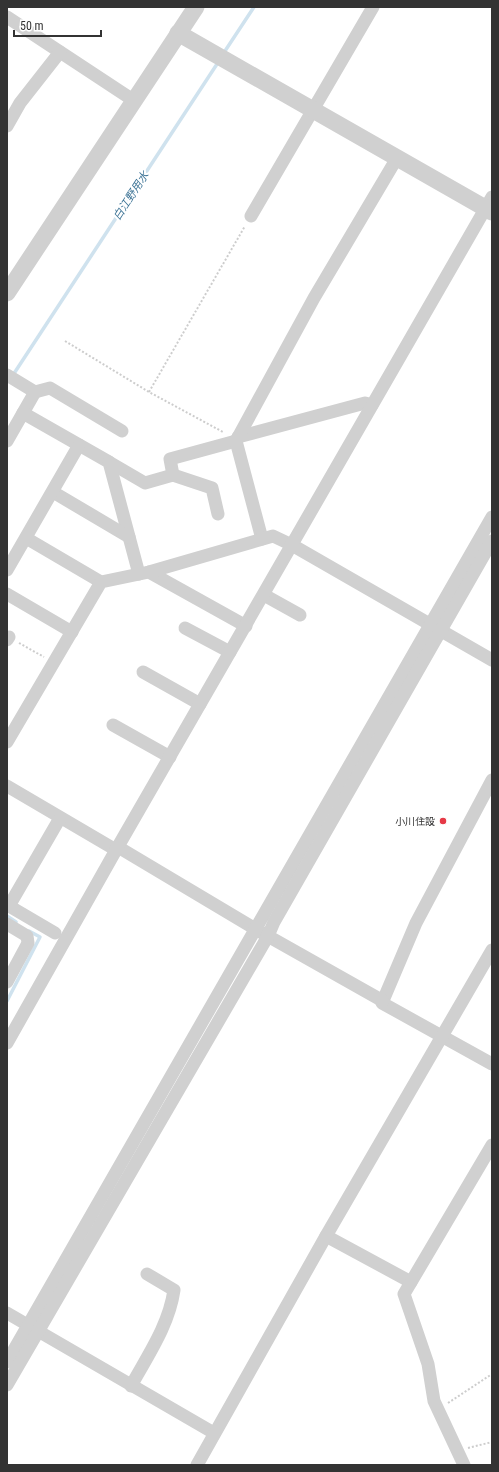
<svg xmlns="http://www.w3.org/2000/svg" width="499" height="1472" font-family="'Roboto Condensed','Noto Sans JP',sans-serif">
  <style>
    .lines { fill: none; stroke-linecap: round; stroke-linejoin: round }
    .stream { stroke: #cfe2ee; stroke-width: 3.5 }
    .path { stroke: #cdcdcd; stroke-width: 2; stroke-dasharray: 2 2; stroke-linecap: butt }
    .minor { stroke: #d0d0d0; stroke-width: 13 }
    .tertiary { stroke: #d0d0d0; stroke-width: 17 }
    .poi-dot { fill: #e63946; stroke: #fff; stroke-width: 1.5 }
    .labels { text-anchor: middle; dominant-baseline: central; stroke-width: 4; stroke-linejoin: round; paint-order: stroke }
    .poi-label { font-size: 10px; fill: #333; stroke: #fff; text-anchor: end }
    .water-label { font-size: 11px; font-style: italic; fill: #3f7597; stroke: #fff }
  </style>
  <rect width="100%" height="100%" fill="#fff"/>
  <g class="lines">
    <g class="stream">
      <path d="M223,54l31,-47"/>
      <path d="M13,375l206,-314"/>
      <path d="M7,916l9,6"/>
      <path d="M7,1001l33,-64 -11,-6"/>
    </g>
    <g class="path">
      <path d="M65,341l84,51 74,40"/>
      <path d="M149,392l96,-166"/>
      <path d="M19,643l25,14"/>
      <path d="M448,1403l44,-29"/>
      <path d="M468,1448l24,-6"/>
    </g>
    <g class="minor">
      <path d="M7,17l126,83"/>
      <path d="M7,126l13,-23 40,-51"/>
      <path d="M251,216l122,-209"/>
      <path d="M7,375l28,17 -12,21"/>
      <path d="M35,392l15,-4 72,43"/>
      <path d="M238,437l127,-34 7,2"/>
      <path d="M7,441l16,-28 86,49 30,112"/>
      <path d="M109,462l36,21 28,-8 39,13 6,26"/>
      <path d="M173,475l-3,-16 66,-18"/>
      <path d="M53,492l76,45"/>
      <path d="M26,538l75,44"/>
      <path d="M262,539l-26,-98 78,-143 83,-140"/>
      <path d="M7,570l72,-125"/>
      <path d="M149,572l97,54"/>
      <path d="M7,594l65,38"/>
      <path d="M264,595l36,20"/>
      <path d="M185,628l45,24"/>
      <path d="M7,640l2,-3"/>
      <path d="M143,672l57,32"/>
      <path d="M113,725l57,32"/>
      <path d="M7,742l94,-160 48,-10 124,-36 19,9 200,115"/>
      <path d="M492,780l-76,143 -34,80 110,61"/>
      <path d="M7,786l109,64"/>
      <path d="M118,847l139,83 126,71"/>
      <path d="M7,905l2,1 51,-88"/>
      <path d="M9,906l46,27"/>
      <path d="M7,924l20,12 1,7 -21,39"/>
      <path d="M7,1043l109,-193 376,-653"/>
      <path d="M326,1236l85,46"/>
      <path d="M7,1313l207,120"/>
      <path d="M7,1362l485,-845"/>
      <path d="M7,1385l261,-449 6,-14 218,-381"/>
      <path d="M131,1386c17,-31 38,-61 43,-96l-27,-16"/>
      <path d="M197,1465l129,-229 166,-286"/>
      <path d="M464,1465l-30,-64 -6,-37 -24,-70 88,-149"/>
    </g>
    <g class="tertiary">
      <path d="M178,33l314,179"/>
      <path d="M7,293l189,-286"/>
    </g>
  </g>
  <circle class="poi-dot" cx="443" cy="821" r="4"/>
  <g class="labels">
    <g class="poi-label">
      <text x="435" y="821">小川住設</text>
    </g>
    <g class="water-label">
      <text transform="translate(131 196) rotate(-57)">白江野用水</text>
    </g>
  </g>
  <rect width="499" height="1472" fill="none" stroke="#333333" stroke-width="16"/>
  <path d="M14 30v6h87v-6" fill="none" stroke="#333333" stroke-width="2"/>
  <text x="20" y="30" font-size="12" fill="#333333" stroke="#ffffff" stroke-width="3" paint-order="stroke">50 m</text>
</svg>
